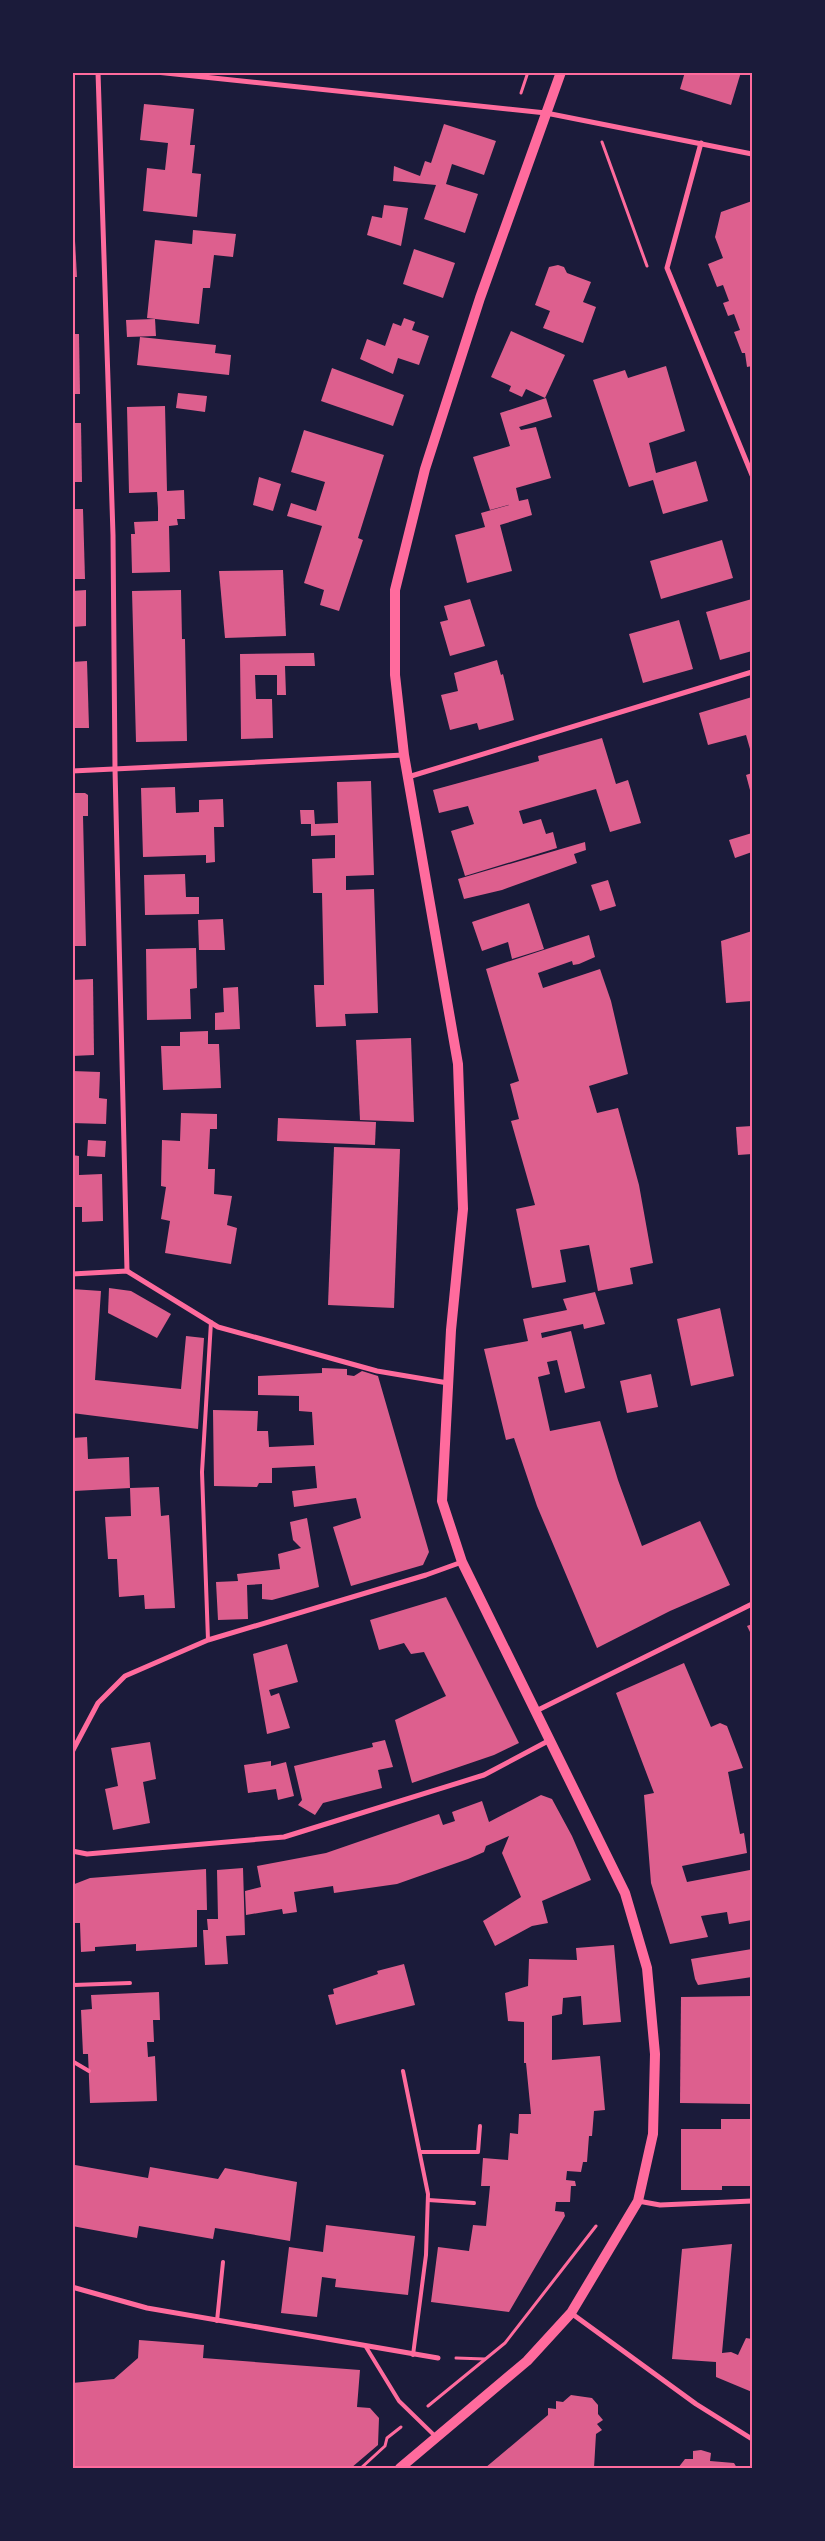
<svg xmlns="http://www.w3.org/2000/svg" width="825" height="2541" font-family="'Alegreya Sans',sans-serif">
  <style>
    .building { fill: #dd5f8e }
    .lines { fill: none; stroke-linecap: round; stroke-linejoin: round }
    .path { stroke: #ff6b9d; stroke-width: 3 }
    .service { stroke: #ff6b9d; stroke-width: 4 }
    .minor { stroke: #ff6b9d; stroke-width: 5 }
    .secondary { stroke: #ff6b9d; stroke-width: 10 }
    .neatline { fill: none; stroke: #ff6b9d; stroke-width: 2 }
  </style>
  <rect width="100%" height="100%" fill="#1b1b3a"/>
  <g class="building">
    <path d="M685,72h56l-10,33 -51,-16z"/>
    <path d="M144,104l50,5 -4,36h5l-3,28 9,1 -4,43 -54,-6 4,-43 18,2 3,-27 -28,-3z"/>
    <path d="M444,124l52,17 -12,34 -32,-11 -6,20 32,10 -13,39 -41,-14 12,-34 -43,-4 1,-15 26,10 5,-15 6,2z"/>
    <path d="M72,185l5,92h-5z"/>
    <path d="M752,201v165l-5,1 -2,-14h-3l-8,-21 6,-2 -6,-16 -6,2 -5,-13 6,-2 -6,-16 -6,2 -9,-23 15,-6 -8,-21 6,-25z"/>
    <path d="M384,205l24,3 -7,38 -34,-11 5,-19 10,2z"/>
    <path d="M193,230l43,4 -3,23 -19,-2 -4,33h-7l-4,36 -52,-6 8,-78 37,4z"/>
    <path d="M414,249l41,14 -12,35 -40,-14z"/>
    <path d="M558,265l6,2 3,6 24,9 -8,20 13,5 -13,36 -40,-15 7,-17 -15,-6 14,-38z"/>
    <path d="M404,318l11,4 -3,8 17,6 -10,29 -21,-7 -5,16 -33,-15 7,-20 18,7 8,-23 8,3z"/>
    <path d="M155,319l1,17 -29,1 -1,-17z"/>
    <path d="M511,331l54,24 -20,43 -19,-9 -4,8 -13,-6 2,-5 -20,-9z"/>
    <path d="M72,334h7l1,60h-8z"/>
    <path d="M140,337l76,8 -1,8 16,2 -2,20 -92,-10z"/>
    <path d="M666,366l19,65 -36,12 7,30 40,-12 12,40 -45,13 -10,-34 -24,7 -36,-107 32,-10 3,8z"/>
    <path d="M332,368l72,27 -11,31 -72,-25z"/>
    <path d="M178,393l29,3 -2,16 -29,-4z"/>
    <path d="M546,398l6,19 -33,10 2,3 15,-3 15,51 -35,10 3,13 9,-2 4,16 -32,10 12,46 -45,12 -12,-48 30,-8 -4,-14 35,-10 -26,7 -17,-53 37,-11 -10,-33z"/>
    <path d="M165,406l2,85 17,-1 1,29h-8l1,6 -9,1 1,46 -38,1 -1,-39h4l-1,-12 24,-1v-13l-1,-16 -28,1 -2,-86z"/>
    <path d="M72,423h9l1,59h-10z"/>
    <path d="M304,430l80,25 -26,83 5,2 -24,71 -19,-6 4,-15 -20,-7 18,-57 -35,-10 4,-13 25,8 9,-29 -34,-10z"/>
    <path d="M259,477l22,7 -8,27 -20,-6z"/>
    <path d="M72,509h11l2,70h-13z"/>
    <path d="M722,540l11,38 -72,21 -11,-38z"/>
    <path d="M283,570l3,66 -61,2 -6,-67z"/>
    <path d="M86,590v36l-14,1v-36z"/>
    <path d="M181,590l1,49h3l2,102 -51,1 -4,-151z"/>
    <path d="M470,599l15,47 -35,10 -10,-34 8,-2 -4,-14z"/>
    <path d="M752,599v52l-32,9 -14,-48z"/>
    <path d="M679,620l14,49 -50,14 -14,-49z"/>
    <path d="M314,653l1,13h-30l1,29h-9v-20h-22l1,24h16l1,39 -32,1 -1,-85z"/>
    <path d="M497,660l4,15 2,-1 11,46 -35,10 -2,-7 -27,7 -9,-35 17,-4 -4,-18z"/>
    <path d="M87,661l2,67h-17v-66z"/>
    <path d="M752,697v59l-6,-21 -38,10 -9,-32z"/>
    <path d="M602,738l14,46 12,-4 13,43 -31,9 -14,-43 -77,22 4,13 18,-5 5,15 7,-2 4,16 -92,28 -14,-45 23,-7 -6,-18 -29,7 -6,-23 106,-29 -1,-5z"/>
    <path d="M752,773v17h-2l-4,-15z"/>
    <path d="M371,781l3,94 -28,1v14l28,-1 4,124 -33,1 1,12 -30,1 -2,-42h10l-2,-92h-9l-1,-34 23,-1v-23l-24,1v-12h-10l-1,-14h14l1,14 23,-1 -1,-41z"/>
    <path d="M175,787l1,26 23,-1v-12l24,-1 1,28h-10l1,35 -9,1v-8l-63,2 -2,-69z"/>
    <path d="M72,793h13l3,2v21h-5l3,130h-14z"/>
    <path d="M752,833v19l-17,6 -6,-18z"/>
    <path d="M585,842l1,8 -12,4 3,9 -75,27 -38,9 -6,-20z"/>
    <path d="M185,874l1,23h13v17l-54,1 -1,-40z"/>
    <path d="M608,880l8,26 -16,5 -9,-26z"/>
    <path d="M529,903l15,46 -32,10 -4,-17 -26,9 -10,-29z"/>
    <path d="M223,919l2,31h-26l-1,-30z"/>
    <path d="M752,931v70l-26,2 -5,-62z"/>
    <path d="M589,935l6,22 -16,7 -6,1 -1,-4 -34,12 5,15 57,-19 11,32 17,73 -39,12 8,27 21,-5 21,77 14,78 -23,5 3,16 -35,7 -9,-46 -29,5 6,32 -34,6 -16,-79 19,-4 -24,-84 8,-2 -9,-35 9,-3 -33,-112z"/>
    <path d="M196,948l1,40 -7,1 1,30 -44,1 -1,-71z"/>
    <path d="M93,979l1,76 -22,1v-76z"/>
    <path d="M238,987l2,42 -25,1v-17l9,-1 -1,-24z"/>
    <path d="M208,1031v13h11l2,44 -58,2 -2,-44h19v-14z"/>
    <path d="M411,1038l3,84 -54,-2 -4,-80z"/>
    <path d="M72,1071l28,1 -1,26 8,1 -1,25 -34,-1z"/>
    <path d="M181,1113l36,1v15h-7l-2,40h7l-1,25 18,2 -5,29 10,3 -6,36 -66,-11 5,-32 -9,-2 5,-32 -5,-1 1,-46 18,1z"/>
    <path d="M278,1118l98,4 -1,23 -98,-4z"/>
    <path d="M752,1126v28l-14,1 -2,-28z"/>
    <path d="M88,1140l18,1 -1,16 -18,-1z"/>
    <path d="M334,1147l66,2 -6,159 -66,-3z"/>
    <path d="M72,1155l7,1v19l23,-1 1,47 -21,1v-15h-10z"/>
    <path d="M109,1288l22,3 40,23 -14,24 -49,-25z"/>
    <path d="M72,1289l29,2 -6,89 86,9 5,-53 18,2 -6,91 -126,-16z"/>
    <path d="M595,1292l10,32 -21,5 -1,-5 -42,9 1,5 29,-7 14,57 -20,5 -8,-33 -10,2 3,12 -12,3 12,54 50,-10 18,59 24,66 58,-25 30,64 -60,26 -73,37 -60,-142 -23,-68 -8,2 -22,-91 44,-8 -5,-22 44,-9 -4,-11z"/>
    <path d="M720,1308l14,68 -43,10 -14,-67z"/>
    <path d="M322,1368l25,1v6l7,1 8,-5 16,5 51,176 -6,13 -72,21 -18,-59 28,-9 -5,-20 -62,9 -2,-16 25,-3 -2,-22 -43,2v15h-13l-2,4 -43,-1 -1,-76 45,1 -1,20h11l1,16 45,-2 -2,-33 -13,-1v-15l-41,-1v-19l64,-3z"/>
    <path d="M651,1374l7,33 -31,6 -7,-32z"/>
    <path d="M87,1437l1,22 41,-2 1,31 -56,3 -2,-53z"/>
    <path d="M159,1487l2,29 8,-1 6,93 -30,1 -1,-14 -25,2 -2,-38h-9l-3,-42 26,-1 -1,-28z"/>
    <path d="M307,1518l12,69 -47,13 -10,-1v-15l-15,1 1,34 -30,1 -2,-38 22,-1 -1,-7 43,-5 -2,-15 23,-6 -8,-8 -3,-18z"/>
    <path d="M446,1597l73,146 -25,12 -82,28 -17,-63 51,-24 -22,-44 -13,2 -7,-11 -25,7 -9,-30z"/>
    <path d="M752,1624v12l-5,-10z"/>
    <path d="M287,1644l11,38 -29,8 2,6 8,-3 11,35 -23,6 -14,-80z"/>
    <path d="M684,1663l27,64 9,-4 7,3 16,42 -15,4 12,62 4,-1 3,20 -65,13 5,16 63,-12 2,12v38l-23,4 -2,-12 -26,4 7,21 -38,7 -19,-61 -7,-88 10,-2 -38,-100z"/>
    <path d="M385,1740l8,27 -15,3 4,18 -59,15 -8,12 -17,-10 4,-5 -8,-34 79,-19 -1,-4z"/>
    <path d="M150,1742l6,37 -13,3 7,41 -37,7 -8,-41 13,-3 -7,-38z"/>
    <path d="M271,1761v5l15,-4 8,34 -16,4 -2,-11 -28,4 -4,-28z"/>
    <path d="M541,1795l11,4 20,37 19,44 -49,21 6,22 -16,3 -37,20 -12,-25 38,-24 -19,-44 7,-17 -23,10 -2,6 -16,7 -71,25 -63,9 -1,-7 -39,6 3,20 -14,2 -1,-5 -36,6 -1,-24 16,-4 -4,-21 69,-13 113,-39 4,11 12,-4 -3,-9 30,-11 7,21z"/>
    <path d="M243,1868l2,67 -19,1 2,28 -23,1 -2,-35h5l-1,-11h11l-1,-49z"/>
    <path d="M206,1869l1,41h-10v37l-61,4v-7l-41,3v4l-14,1 -1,-29h-8v-38l18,-7z"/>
    <path d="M614,1945l7,77 -38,3 -2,-29 -18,2 -1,16 -10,2v44l48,-4 5,54 -11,1 -2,25h-3l-2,26h-4l-2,10 -14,-1 -1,9 9,1 1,5h-5l-1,16h-14l-1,9 9,1 1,4 -56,96 -78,-10 7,-55 31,4 4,-26 13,1 4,-40h-9l2,-28 25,2 2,-27 8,1 1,-20h12l-5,-51h-2v-41l-16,-1 -3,-28 23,-7 1,-27 48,1 -1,-12z"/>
    <path d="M752,1949v28l-54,8 -3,-6 -4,-20z"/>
    <path d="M404,1964l11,41 -79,20 -8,-30 6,-1 -1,-5 45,-15 -1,-3z"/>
    <path d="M159,1992l1,28h-7l1,22h-7l1,15 7,-1 2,45 -67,2 -2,-49h-5l-2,-44 11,-1 -1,-14z"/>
    <path d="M752,1996l-2,108 -70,-1 1,-106z"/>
    <path d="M721,2119h31v67h-30v4h-41v-61h40z"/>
    <path d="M75,2165l73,13 2,-11 68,12 7,-11 72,14 -7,59 -75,-13 -2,11 -74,-13 -2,12 -65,-12v-58z"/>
    <path d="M326,2225l89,11 -7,59 -73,-8 1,-8 -14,-2 -5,40 -36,-4 8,-66 34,5z"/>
    <path d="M732,2244l-10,109 9,-1 7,3 8,-17 6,1v53l-36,-15v-15l-44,-3 10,-110z"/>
    <path d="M139,2340l65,5 -1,13 157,12 -3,37 13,1 9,10 -1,27 -27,23h-279v-85l42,-4 24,-21z"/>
    <path d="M571,2395l21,3 6,7v9l5,6 -6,4 5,6 -6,4 -2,34h-109l63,-53v-7l8,1v-8l7,1z"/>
    <path d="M701,2450l10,3 -1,8 24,2 3,5h-59l7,-9h8v-8z"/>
  </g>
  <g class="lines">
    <g class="path">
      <path d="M521,93l7,-21"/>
      <path d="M602,142l45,124"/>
      <path d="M456,2358l29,1"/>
      <path d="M428,2406l77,-63 91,-117"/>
      <path d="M361,2468l24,-22 2,-8 14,-11"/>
    </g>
    <g class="service">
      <path d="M208,1640l-6,-168 9,-150"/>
      <path d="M72,1981l2,4 56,-2"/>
      <path d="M72,2061l17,10"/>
      <path d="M403,2071l25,123 -2,61 -13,100"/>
      <path d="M420,2152h58l2,-26"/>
      <path d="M428,2200l46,3"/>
      <path d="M217,2321l6,-59"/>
      <path d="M366,2347l33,54 36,35"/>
    </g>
    <g class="minor">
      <path d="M98,72l15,463 2,234 12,502"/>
      <path d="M156,72l390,41 206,41"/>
      <path d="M701,143l-34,125 85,207"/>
      <path d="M72,771l332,-16"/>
      <path d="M408,777l344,-105"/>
      <path d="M72,1274l55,-3 91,56 159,44 71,12"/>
      <path d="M536,1711l216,-107"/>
      <path d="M72,1752l26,-49 27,-27 83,-36 218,-65 36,-13"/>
      <path d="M72,1851l15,3 197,-17 200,-62 66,-35"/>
      <path d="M638,2201l22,4 92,-4"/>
      <path d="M72,2287l75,21 291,50"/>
      <path d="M571,2313l125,91 56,35"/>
    </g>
    <path class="secondary" d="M400,2468l127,-107 44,-48 67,-112 15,-67 2,-80 -8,-86 -22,-75 -163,-331 -20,-61 9,-171 12,-121 -5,-145 -54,-309 -9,-80v-85l30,-121 55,-171 81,-226"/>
  </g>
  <rect width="825" height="2541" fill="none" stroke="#1b1b3a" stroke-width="148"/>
  <rect x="74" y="74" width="677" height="2393" class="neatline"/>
</svg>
